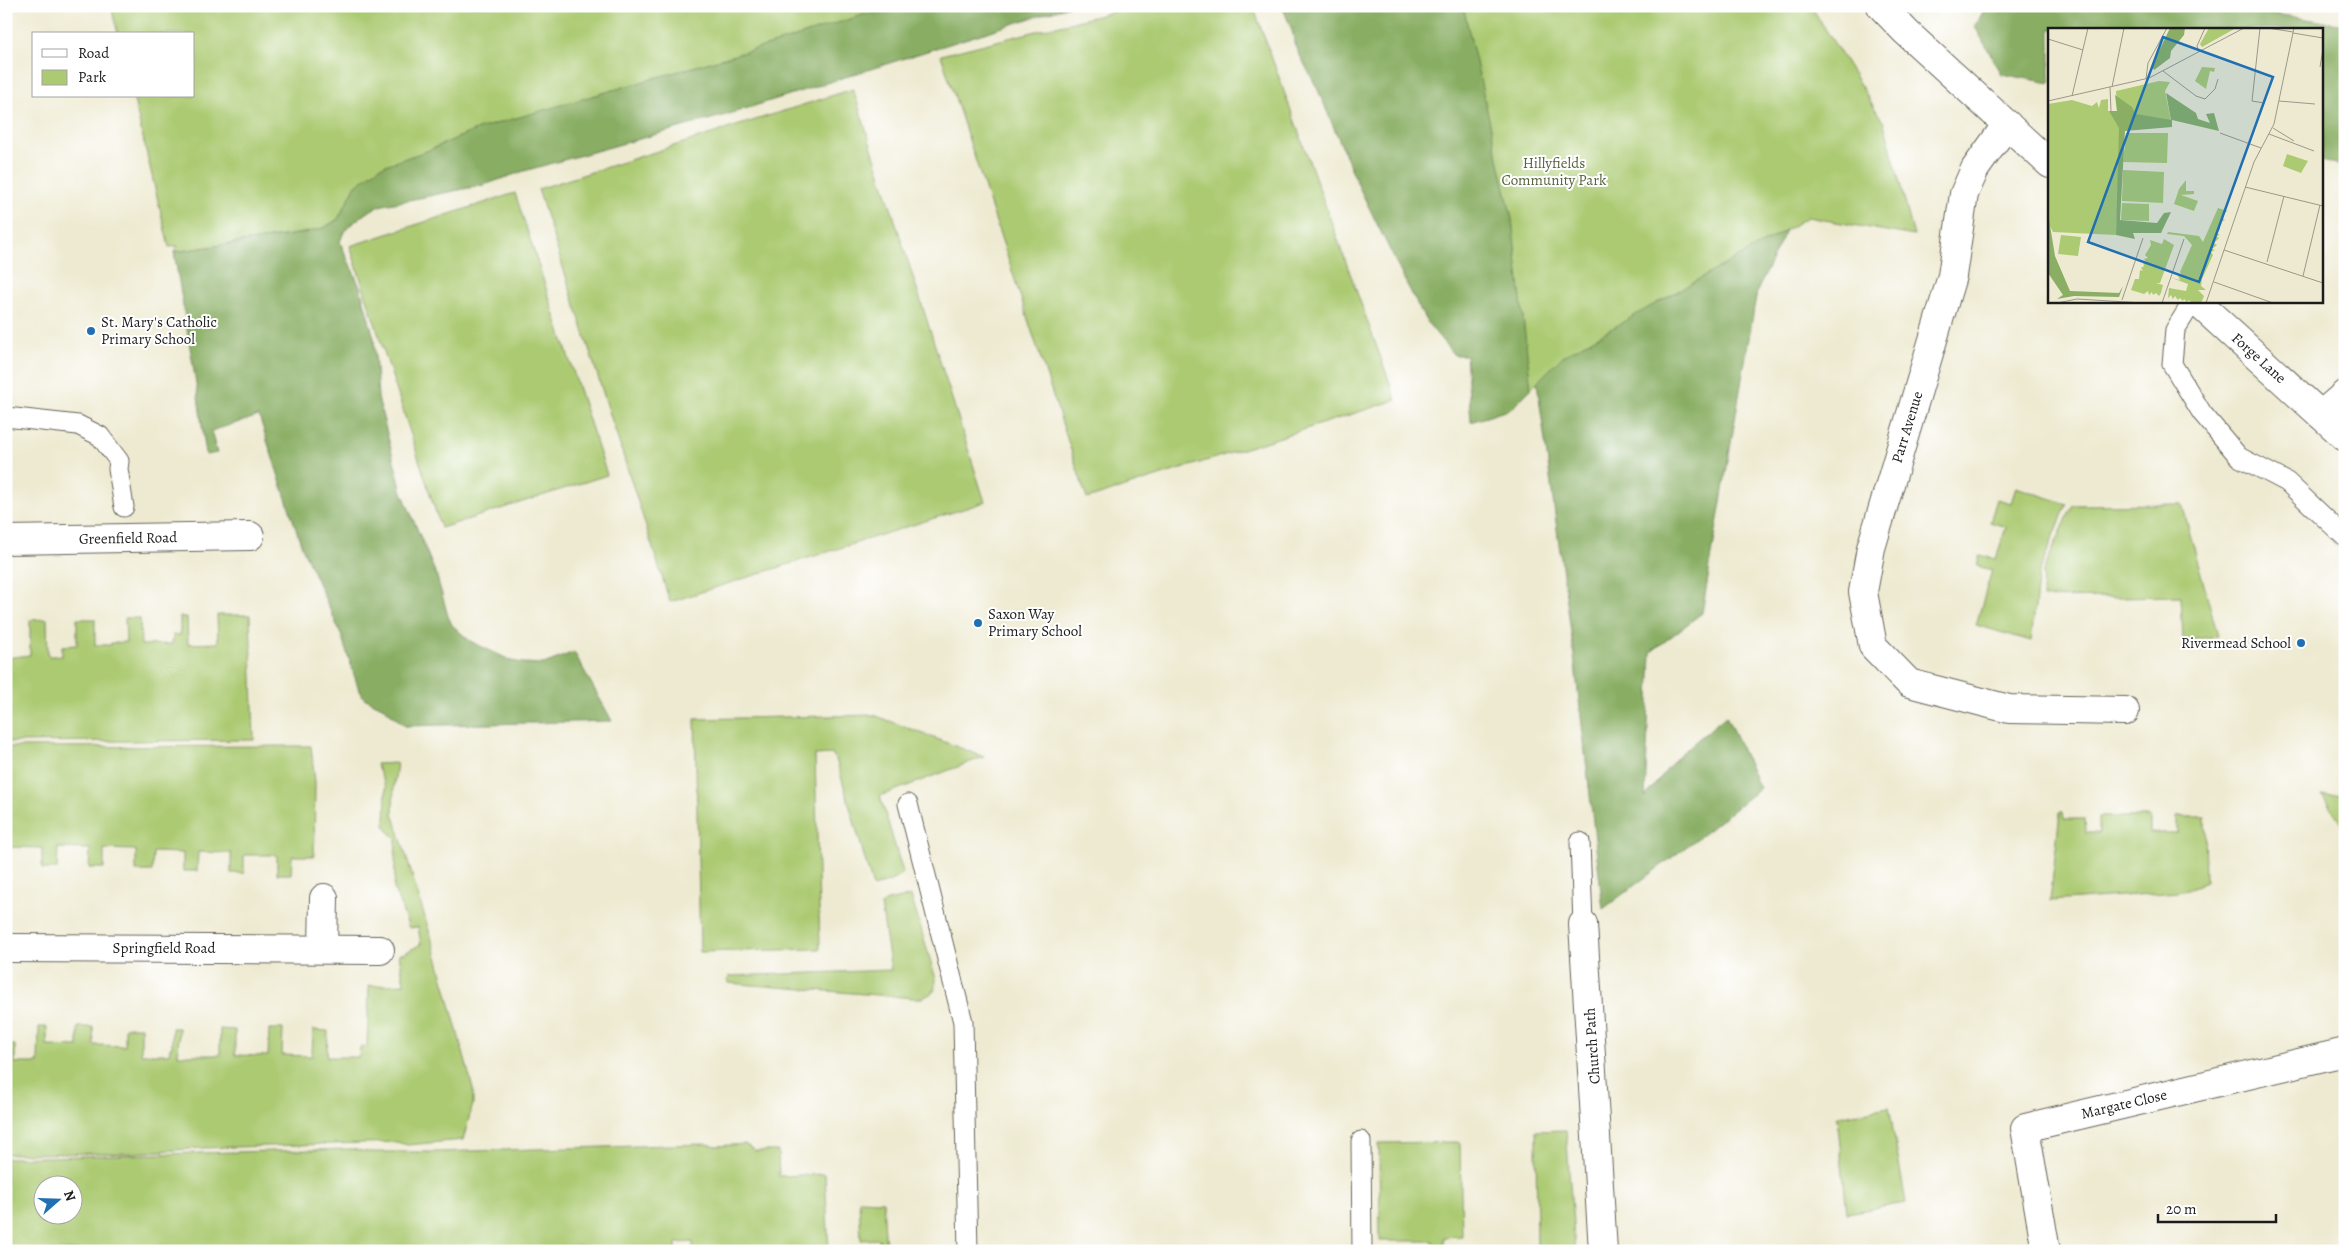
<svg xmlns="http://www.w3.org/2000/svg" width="2351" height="1257" font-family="Alegreya,serif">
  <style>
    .green { fill: #acca72; stroke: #647347; fill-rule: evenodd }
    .forest { fill: #89ae64; stroke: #526540 }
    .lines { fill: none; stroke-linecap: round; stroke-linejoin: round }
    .lane-casing { stroke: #66645b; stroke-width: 21 }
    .street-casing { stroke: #66645b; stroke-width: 30 }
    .lane { stroke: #fff; stroke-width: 19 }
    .street { stroke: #fff; stroke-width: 28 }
    .poi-dot { fill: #1f6fb2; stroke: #fff; stroke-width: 2 }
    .labels { text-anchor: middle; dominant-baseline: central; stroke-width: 4; stroke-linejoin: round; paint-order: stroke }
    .park-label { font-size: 15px; fill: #56623e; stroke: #fff }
    .poi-label { font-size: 15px; fill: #1c1c1c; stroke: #fff; text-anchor: start }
    .street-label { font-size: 15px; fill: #1c1c1c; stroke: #fff }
    .inset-road { fill: none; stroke: #9a9889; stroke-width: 1 }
    .view { fill: #1f6fb2; fill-opacity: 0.15; stroke: #1f6fb2; stroke-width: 2.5 }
    .inset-edge { fill: none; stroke: #1c1c1c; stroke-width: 2.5 }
  </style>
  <rect width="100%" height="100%" fill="#fff"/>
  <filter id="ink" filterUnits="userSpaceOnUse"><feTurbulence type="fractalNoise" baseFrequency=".02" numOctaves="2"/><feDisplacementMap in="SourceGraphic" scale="10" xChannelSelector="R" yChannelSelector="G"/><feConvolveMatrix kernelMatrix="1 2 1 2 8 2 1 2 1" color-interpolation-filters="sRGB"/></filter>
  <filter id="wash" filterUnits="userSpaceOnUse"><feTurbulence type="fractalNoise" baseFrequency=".0096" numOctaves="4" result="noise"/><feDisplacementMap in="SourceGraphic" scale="20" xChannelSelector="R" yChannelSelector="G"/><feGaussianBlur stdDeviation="1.12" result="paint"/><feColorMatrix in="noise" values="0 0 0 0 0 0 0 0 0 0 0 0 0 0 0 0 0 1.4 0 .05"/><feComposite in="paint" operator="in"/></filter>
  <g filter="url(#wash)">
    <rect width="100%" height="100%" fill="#eeead1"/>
    <g class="green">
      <path d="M111,6h859l-632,213 -14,9 -20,5 -130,19 4,-6 -9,1 -36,-151h61v-62h-76z"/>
      <path d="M1136,6h117l143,394 -309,99 -146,-444z"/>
      <path d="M1294,6h517l73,117 30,113 -106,-19 -120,71 -125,68 -32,33 -11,-10z"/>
      <path d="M853,89l132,413 -315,100 -132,-413z"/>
      <path d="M515,193l92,282 -166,53 -91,-282z"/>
      <path d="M2016,487l51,17 -28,68 -8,69 -55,-16 16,-55 -15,-4 3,-11 16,4 10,-32 -16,-5 7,-23 14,4z"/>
      <path d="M2182,504l36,132 -35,5 -2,-45 -139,2 1,-27 30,-66z"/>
      <path d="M217,615h33l4,125 -248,2v-84l24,-3v-35l17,-1 1,37h14v-10l15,-1v-26h18v26h16v-2l15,-1 -1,-24h15l1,27 31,-1 1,-9h7v-18h7l1,27 30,-1z"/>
      <path d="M874,715l110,42 -104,39 23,76 -7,7 -23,8 -37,-128 -4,-5 -17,1 5,194 -120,3 -5,-233z"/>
      <path d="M311,746l4,36 -1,74h-22l-1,18h-14v-19h-33v18h-13v-20l-33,-1 -1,19h-14v-18l-30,-1 -1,19h-16v-21l-32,-1v19h-15l1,-19 -32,-1 -1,21h-15v-21l-32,-1 -1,20h-3v-120z"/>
      <path d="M397,763l-3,22 -1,28 45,147 35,129v15l-10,36 -56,5 -10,-3 -195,6 -68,5 -128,1v-109h9v18h23l1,-36h8v19l31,1v-20h15l1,18 31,1v-19h16v27h28l1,-7h2v-19h7l-1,27h42v-26l15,1v25l33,1 1,-27h14l-1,26 30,1 1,-26 15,1 -1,26h32l1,-10h7l2,-61 35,-2 -5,-30 6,-1 16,-9 -3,-17 -9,1 -15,-39 2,-51 -8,-7 -3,-6 1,-38 -10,-23z"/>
      <path d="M2345,794v34l-23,-33z"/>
      <path d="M2060,812h3l1,7h21l1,14h13v-16h51v16h27v-16h28l1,65 -27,10 -129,9z"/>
      <path d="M911,896l25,83 -1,12 -12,7h-9l-186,-15 1,-7 162,-6 -10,-65 6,-4z"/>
      <path d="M1889,1107l17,96 -59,10 -10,-96z"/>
      <path d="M1566,1130l9,121h-38l-1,-120z"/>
      <path d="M1460,1142l2,94 -18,1v14h-10l-1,-10h-53l-1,-98z"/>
      <path d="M705,1144l12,2 28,-2 10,7h23l1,25 46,-2 4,77h-136v-9l-17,1v8h-89l-1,-5 -25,1v4h-555v-93l345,-9 18,3h67zM42,1184h30v30h-30z"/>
      <path d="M859,1200l24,1 3,50h-6l-1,-12 -18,1z"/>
    </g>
    <g class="forest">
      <path d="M889,6h180l-343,109 -202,56 -40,14 -105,21 -13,7 -17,13 -6,8 -3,8 20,45 14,51 4,60 24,94 35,85 11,39 4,9 18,16 42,20 11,2 21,1 30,-12 38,69 -207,5 -21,-18 -20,-10 -6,-11 -17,-53 -39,-87 -43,-131 -48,15 6,22 -11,2 -9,-66 -23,-137 130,-19 20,-5 14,-9 18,-34 24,-18 49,-17 49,-21 305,-88z"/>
      <path d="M1282,6h187l-5,4 48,209 19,170 -20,20 -40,13 -5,-67h-12l-28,-34 -23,-44 -44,-90 -41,-97 -23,-44 -3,-16z"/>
      <path d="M1986,6h239l120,19v142l-23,-7v-131h-272v54l-48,-9 -27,-47z"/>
      <path d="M1786,230l-29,61 -55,322 -51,39 -6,145 33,-41 48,-40 34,72 -50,41 -107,80 -30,-262 -36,-265 26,-26z"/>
    </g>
  </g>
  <g filter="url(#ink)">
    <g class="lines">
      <g class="lane-casing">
        <g id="lane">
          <path d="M2193,301l-18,29 -3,34 30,49 37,44 48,25 58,55"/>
          <path d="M6,417l72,8 22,11 19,25 -1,8 6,38"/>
          <path d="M908,804l55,218 5,229"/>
          <path d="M1580,842l3,82"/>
          <path d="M1361,1141l1,110"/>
        </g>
      </g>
      <g class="street-casing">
        <g id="street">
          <path d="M1881,6l25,26 144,132"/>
          <path d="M2007,124l-32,45 -11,25 -12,82 -81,272 -8,44 10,54 36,37 100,26 116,2"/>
          <path d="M2196,301l149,136"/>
          <path d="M2321,415l24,-21"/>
          <path d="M6,540l244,-4"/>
          <path d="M1583,924l20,327"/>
          <path d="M6,948l374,2"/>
          <path d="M323,949l1,-51"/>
          <path d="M2046,1251l-21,-123 320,-76"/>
        </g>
      </g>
      <use href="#lane" class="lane"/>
      <use href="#street" class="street"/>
    </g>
  </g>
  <g class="poi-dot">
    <circle cx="91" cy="331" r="5"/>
    <circle cx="978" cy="623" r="5"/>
    <circle cx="2301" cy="643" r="5"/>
  </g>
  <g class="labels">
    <g class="park-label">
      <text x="1554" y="163">Hillyfields<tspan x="1554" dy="17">Community Park</tspan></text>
    </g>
    <g class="poi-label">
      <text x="101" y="322">St. Mary's Catholic<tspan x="101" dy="17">Primary School</tspan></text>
      <text x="988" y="614">Saxon Way<tspan x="988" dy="17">Primary School</tspan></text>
      <text x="2291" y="643" text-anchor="end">Rivermead School</text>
    </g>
    <g class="street-label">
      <text transform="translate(2259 358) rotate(42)">Forge Lane</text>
      <text transform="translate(1907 427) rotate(-73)">Parr Avenue</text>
      <text transform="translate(128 538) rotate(-1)">Greenfield Road</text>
      <text x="164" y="948">Springfield Road</text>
      <text transform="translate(1592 1046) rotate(-94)">Church Path</text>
      <text transform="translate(2124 1104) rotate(-13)">Margate Close</text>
    </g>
  </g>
  <g transform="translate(2048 28)">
    <rect width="275" height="275" fill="#eeead1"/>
    <path d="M161,0h27l-34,19 -2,-3zM154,39l13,1 -1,4 -4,-1 -4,18 -11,-8zM111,53l11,1 -5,9 6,30 -7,4 -42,4 -6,106 -63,-3 -5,-10v-118l24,-4 20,6 5,-4 2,6 2,-8 7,-1v12h9l-1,-20zM78,105h42l-1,30 -44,-1zM239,126l21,7 -7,12 -18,-7zM75,142l41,2 -1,31 -41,-2zM138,152v11h8v3l-13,1 17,6 -4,10 -20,-7 5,-15zM74,175l27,1v17l-28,-1zM170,180l10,3 -5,2 -1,5 3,2 -6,2 1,7 -4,4 4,2 -4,1 3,2 -5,5 3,2 -5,4 3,1 -4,2 2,3 -11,24 -1,7 5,4h-8l6,6 -3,7h-9l-3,-3 -2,2 -3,-3 -1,2 -3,-3 -2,2 -3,-4 -2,3 -2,-4 -3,3 1,-10 17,3 2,-7 -16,-6 8,2 -2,-4 4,-1 -2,-3 12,-27 -8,-9 -17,-2 1,-2 31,4 4,6zM13,207l20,2 -3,19 -20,-2zM116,211l10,6 -14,38h-4l7,2 -2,8 -2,3 -3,-3 -3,2 -1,-3 -3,3 -1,-4 -4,3 -13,-4 4,-11h4l1,-9 3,1 -2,-3 3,-2 -1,-4h3l-2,-3 4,-1 -3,-3 6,-10 -1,-5 12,4z" fill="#acca72"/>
    <path d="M122,0h15l-1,7 -13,16 -1,7 -16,12 -2,-4zM118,65l30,20 2,6 12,4 -4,-9 8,-1 5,18 -47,-11v7l-47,4 -5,89 37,3 7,-10 7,-1 -10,21h-28l2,6 -19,-4 3,-107 -10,-17h8l-2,-16 17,12 4,7 35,6zM0,185l7,43 15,35 49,2 4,-7 -4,11 -45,-1 -17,3 6,-4 -15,-22z" fill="#89ae64"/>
    <path class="inset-road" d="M212,0l-8,73 12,2M220,0l25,4M245,5l30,5M0,11l35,11M151,24l-2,-6 8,-18M272,39l3,-18M115,43l33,25 9,3 10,-10 3,-10M98,51l2,-16 19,-35M62,59l1,24M64,59l12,-59M24,68l16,-68M0,73l101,-23 95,-50M231,73l36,3M225,100l21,13M172,105l41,15M221,106l45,17M197,159l78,19M176,222l99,33M219,234l17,-66M255,248l17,-71M166,254l59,21M74,272l21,-62M9,275l20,-4 66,4M114,275l22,-64M158,275l48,-141 20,-38 20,-96"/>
    <path class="view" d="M115,9l110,40 -74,205 -111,-40z"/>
    <rect width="275" height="275" class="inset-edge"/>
  </g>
  <rect width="2351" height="1257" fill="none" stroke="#fff" stroke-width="25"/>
  <rect x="32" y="32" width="162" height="65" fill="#ffffff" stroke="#a4a4a4"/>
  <rect x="42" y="49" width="25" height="8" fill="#ffffff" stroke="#a4a4a4"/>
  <text x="78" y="58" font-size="15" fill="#1c1c1c">Road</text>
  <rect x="42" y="70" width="25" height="15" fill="#acca72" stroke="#a4a4a4"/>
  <text x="78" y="82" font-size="15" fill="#1c1c1c">Park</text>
  <g transform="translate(58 1200) rotate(70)"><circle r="24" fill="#ffffff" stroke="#a4a4a4"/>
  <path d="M0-4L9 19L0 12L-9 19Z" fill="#1f6fb2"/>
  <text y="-8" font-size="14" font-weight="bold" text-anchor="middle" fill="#1c1c1c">N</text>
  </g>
  <path d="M2158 1214v8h118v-8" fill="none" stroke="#1c1c1c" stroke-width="2.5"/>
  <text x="2166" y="1214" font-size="15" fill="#1c1c1c" stroke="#ffffff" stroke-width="4" paint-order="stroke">20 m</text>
</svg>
